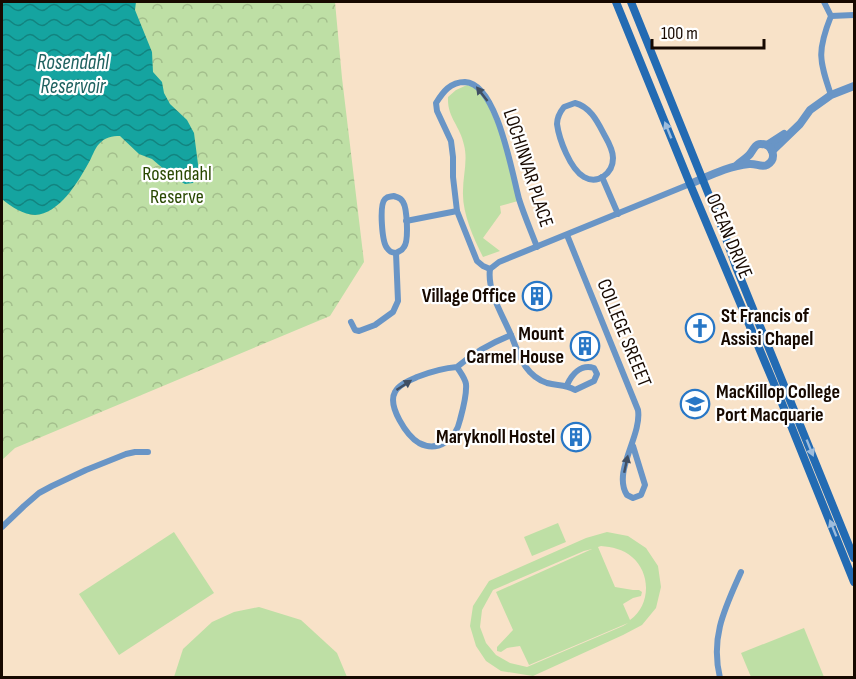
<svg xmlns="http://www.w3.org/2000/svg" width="856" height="679" font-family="'Sofia Sans Condensed',sans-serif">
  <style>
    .grass { fill: #bedfa5; fill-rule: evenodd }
    .park { fill: url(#park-crowns) }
    .water { fill: url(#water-waves) }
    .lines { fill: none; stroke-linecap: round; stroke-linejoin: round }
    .minor { stroke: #6995c6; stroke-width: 6 }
    .tertiary { stroke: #6995c6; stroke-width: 8 }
    .secondary { stroke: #236bb3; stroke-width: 8 }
    .oneway { fill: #404f63 }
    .oneway2 { fill: #9cbcdd }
    .labels { text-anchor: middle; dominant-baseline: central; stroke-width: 4.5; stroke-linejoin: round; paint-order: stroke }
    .street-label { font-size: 20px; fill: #170900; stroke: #fff }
    .park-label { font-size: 20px; fill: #294801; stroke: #fff }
    .poi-label { font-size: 20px; font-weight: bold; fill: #170900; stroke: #fff; text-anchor: end }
    .water-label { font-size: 21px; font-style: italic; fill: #1f6260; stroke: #fff }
  </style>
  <defs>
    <pattern id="park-crowns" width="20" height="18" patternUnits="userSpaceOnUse" patternTransform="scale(1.5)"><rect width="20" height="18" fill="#bedfa5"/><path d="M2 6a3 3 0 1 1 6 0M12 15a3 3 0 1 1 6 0" fill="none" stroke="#a3be8c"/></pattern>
    <pattern id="water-waves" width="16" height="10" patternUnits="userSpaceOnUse" patternTransform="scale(1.5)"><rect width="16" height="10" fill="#15a4a0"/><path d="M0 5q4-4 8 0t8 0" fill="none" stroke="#128480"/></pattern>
  </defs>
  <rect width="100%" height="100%" fill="#f8e2c8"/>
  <g class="grass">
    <path d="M467,85l10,3 8,10 21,49 12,54 -18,5 1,7 -18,25 17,13 -17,6c-10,-20 -21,-44 -20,-66 0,-15 5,-31 1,-46 -4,-20 -17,-27 -16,-48l8,-7z"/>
    <path d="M558,523l8,19 -34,14 -8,-19z"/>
    <path d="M174,532l40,61 -95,62 -40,-61z"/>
    <path d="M607,532l21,4 18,12 12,18 3,21 -5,21 -14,17 -19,10 -90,41 -32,-5 -15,-10 -10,-15 -6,-20 3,-20 16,-25 97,-43zM601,546c11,1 22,3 31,11 19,16 19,48 -2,63l-7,-16 10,-6 8,-2 1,-4 -3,-2h-6l-18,-3 -17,-40zM592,549l-96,43 17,38 -16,17v4l4,1 6,-4 13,-2 9,19 99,-42 -5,3 -96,41 -17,-4 -14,-8 -10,-12 -6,-16 2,-17 11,-20 91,-39z"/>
    <path d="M259,607l42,13 36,33 10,24h-173l9,-28 29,-27 22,-10z"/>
    <path d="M804,628l20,49h-73l-10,-24z"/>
  </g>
  <path class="park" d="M2,2h333l7,76 22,184 -34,54 -315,132 -13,12z"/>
  <path class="water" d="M2,2h134l-1,8 17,42 1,20 9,10 2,11 6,11 17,16 7,13 5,39 -6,11 -8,1 -12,-7 -21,-18 -13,-5 -19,-18c-8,0 -15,1 -21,8 -5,5 -7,14 -11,20 -10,18 -29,50 -53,51 -11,0 -25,-9 -33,-16z"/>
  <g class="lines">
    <g class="minor">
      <path d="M824,2l7,14c-14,35 -12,44 0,79"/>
      <path d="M831,16l23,-1"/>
      <path d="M575,103c16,4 23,20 30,33 4,7 8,15 8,22 0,15 -15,27 -29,19 -14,-8 -25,-38 -27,-53 0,-7 3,-12 7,-17z"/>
      <path d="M602,177l16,37"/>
      <path d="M394,196c4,2 6,1 9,6 4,6 6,39 1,45 -2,4 -5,4 -8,6 -5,-1 -6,-1 -9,-5 -5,-6 -8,-43 -2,-49 3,-3 5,-2 9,-3z"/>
      <path d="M457,211l-4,-34v-20l-2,-16 -14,-30 -1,-8c7,-11 14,-21 29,-21 32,1 47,91 54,117 5,16 12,32 18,48"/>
      <path d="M406,221l51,-10 20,50 6,5 7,3"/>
      <path d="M567,235l71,175c4,26 -26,62 -11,85l6,3 8,-3 4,-10 -12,-39"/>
      <path d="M351,322l4,8 4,1 16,-6 18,-13 5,-11 -2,-48"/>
      <path d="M511,335c8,19 13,40 36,48 11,3 18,1 28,7l19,-9 3,-7 -3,-6c-13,-4 -22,6 -27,17"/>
      <path d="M457,367c3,5 8,11 9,17 1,11 -3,25 -6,36 -4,19 -22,33 -41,23 -12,-7 -32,-37 -24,-51 4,-8 14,-11 22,-15 13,-5 27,-9 40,-10 16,-14 34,-24 54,-32 -9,-21 -24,-44 -21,-66l9,-7 191,-78"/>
      <path d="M2,527l22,-21 15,-13 13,-7 34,-16 40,-16 9,-2h13"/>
      <path d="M720,678c-10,-41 5,-70 21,-106"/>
    </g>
    <g class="tertiary">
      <path d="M772,151l28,-27 10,-14 21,-15 23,-9"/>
      <path d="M737,165c4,-4 10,-7 13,-11 6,-8 5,-12 17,-9l17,-11"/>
      <path d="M690,184c19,-8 38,-18 59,-20 7,-1 12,4 18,1 9,-5 7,-15 0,-20"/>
    </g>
    <g class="secondary">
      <path d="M616,2l74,182 85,202 79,196"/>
      <path d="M631,2l92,228 13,37 118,291"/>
    </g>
  </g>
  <defs><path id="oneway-solid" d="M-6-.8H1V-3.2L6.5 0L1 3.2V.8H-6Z" transform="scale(1.5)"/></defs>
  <g class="oneway">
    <use href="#oneway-solid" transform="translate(482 94) rotate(-128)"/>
    <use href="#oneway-solid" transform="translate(404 385) rotate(-33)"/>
    <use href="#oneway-solid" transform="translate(626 464) rotate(-78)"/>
  </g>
  <g class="oneway2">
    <use href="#oneway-solid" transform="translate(668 130) rotate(-112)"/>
    <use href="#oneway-solid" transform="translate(810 448) rotate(68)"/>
    <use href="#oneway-solid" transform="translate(833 528) rotate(-112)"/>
  </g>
  <defs>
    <g id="building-ring" transform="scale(1.5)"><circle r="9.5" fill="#fff" stroke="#2877c6" stroke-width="1.5"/><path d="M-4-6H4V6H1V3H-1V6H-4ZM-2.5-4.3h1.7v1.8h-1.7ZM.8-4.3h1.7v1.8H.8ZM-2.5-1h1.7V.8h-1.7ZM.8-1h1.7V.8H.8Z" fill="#2877c6"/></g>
    <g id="church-ring" transform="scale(1.5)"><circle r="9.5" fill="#fff" stroke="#2877c6" stroke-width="1.5"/><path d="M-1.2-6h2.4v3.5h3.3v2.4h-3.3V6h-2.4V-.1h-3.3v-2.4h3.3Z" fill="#2877c6"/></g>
    <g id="school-ring" transform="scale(1.5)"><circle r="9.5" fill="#fff" stroke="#2877c6" stroke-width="1.5"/><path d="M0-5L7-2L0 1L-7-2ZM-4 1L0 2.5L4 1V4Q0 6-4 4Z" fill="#2877c6"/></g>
  </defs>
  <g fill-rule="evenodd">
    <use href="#building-ring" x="537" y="296"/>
    <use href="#church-ring" x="700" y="328"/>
    <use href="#building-ring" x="585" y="346"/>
    <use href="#school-ring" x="695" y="404"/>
    <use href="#building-ring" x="576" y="437"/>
  </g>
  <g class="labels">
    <g class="street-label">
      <text transform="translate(528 168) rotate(72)">LOCHINVAR PLACE</text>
      <text transform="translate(729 236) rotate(67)">OCEAN DRIVE</text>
      <text transform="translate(624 333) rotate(68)">COLLEGE SREEET</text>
    </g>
    <g class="park-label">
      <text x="177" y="174">Rosendahl<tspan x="177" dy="23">Reserve</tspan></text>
    </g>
    <g class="poi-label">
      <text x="516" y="296">Village Office</text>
      <text x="721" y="316" text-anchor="start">St Francis of<tspan x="721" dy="23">Assisi Chapel</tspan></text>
      <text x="564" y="334">Mount<tspan x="564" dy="23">Carmel House</tspan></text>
      <text x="716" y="392" text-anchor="start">MacKillop College<tspan x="716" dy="23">Port Macquarie</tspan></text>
      <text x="555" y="437">Maryknoll Hostel</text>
    </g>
    <g class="water-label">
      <text x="73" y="62">Rosendahl<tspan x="73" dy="24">Reservoir</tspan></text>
    </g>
  </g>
  <rect width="856" height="679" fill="none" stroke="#170900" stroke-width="6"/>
  <path d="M652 39v9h112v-9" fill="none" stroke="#170900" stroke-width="3"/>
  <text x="661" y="39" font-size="18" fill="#170900" stroke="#ffffff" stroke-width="4.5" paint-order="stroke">100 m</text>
</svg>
